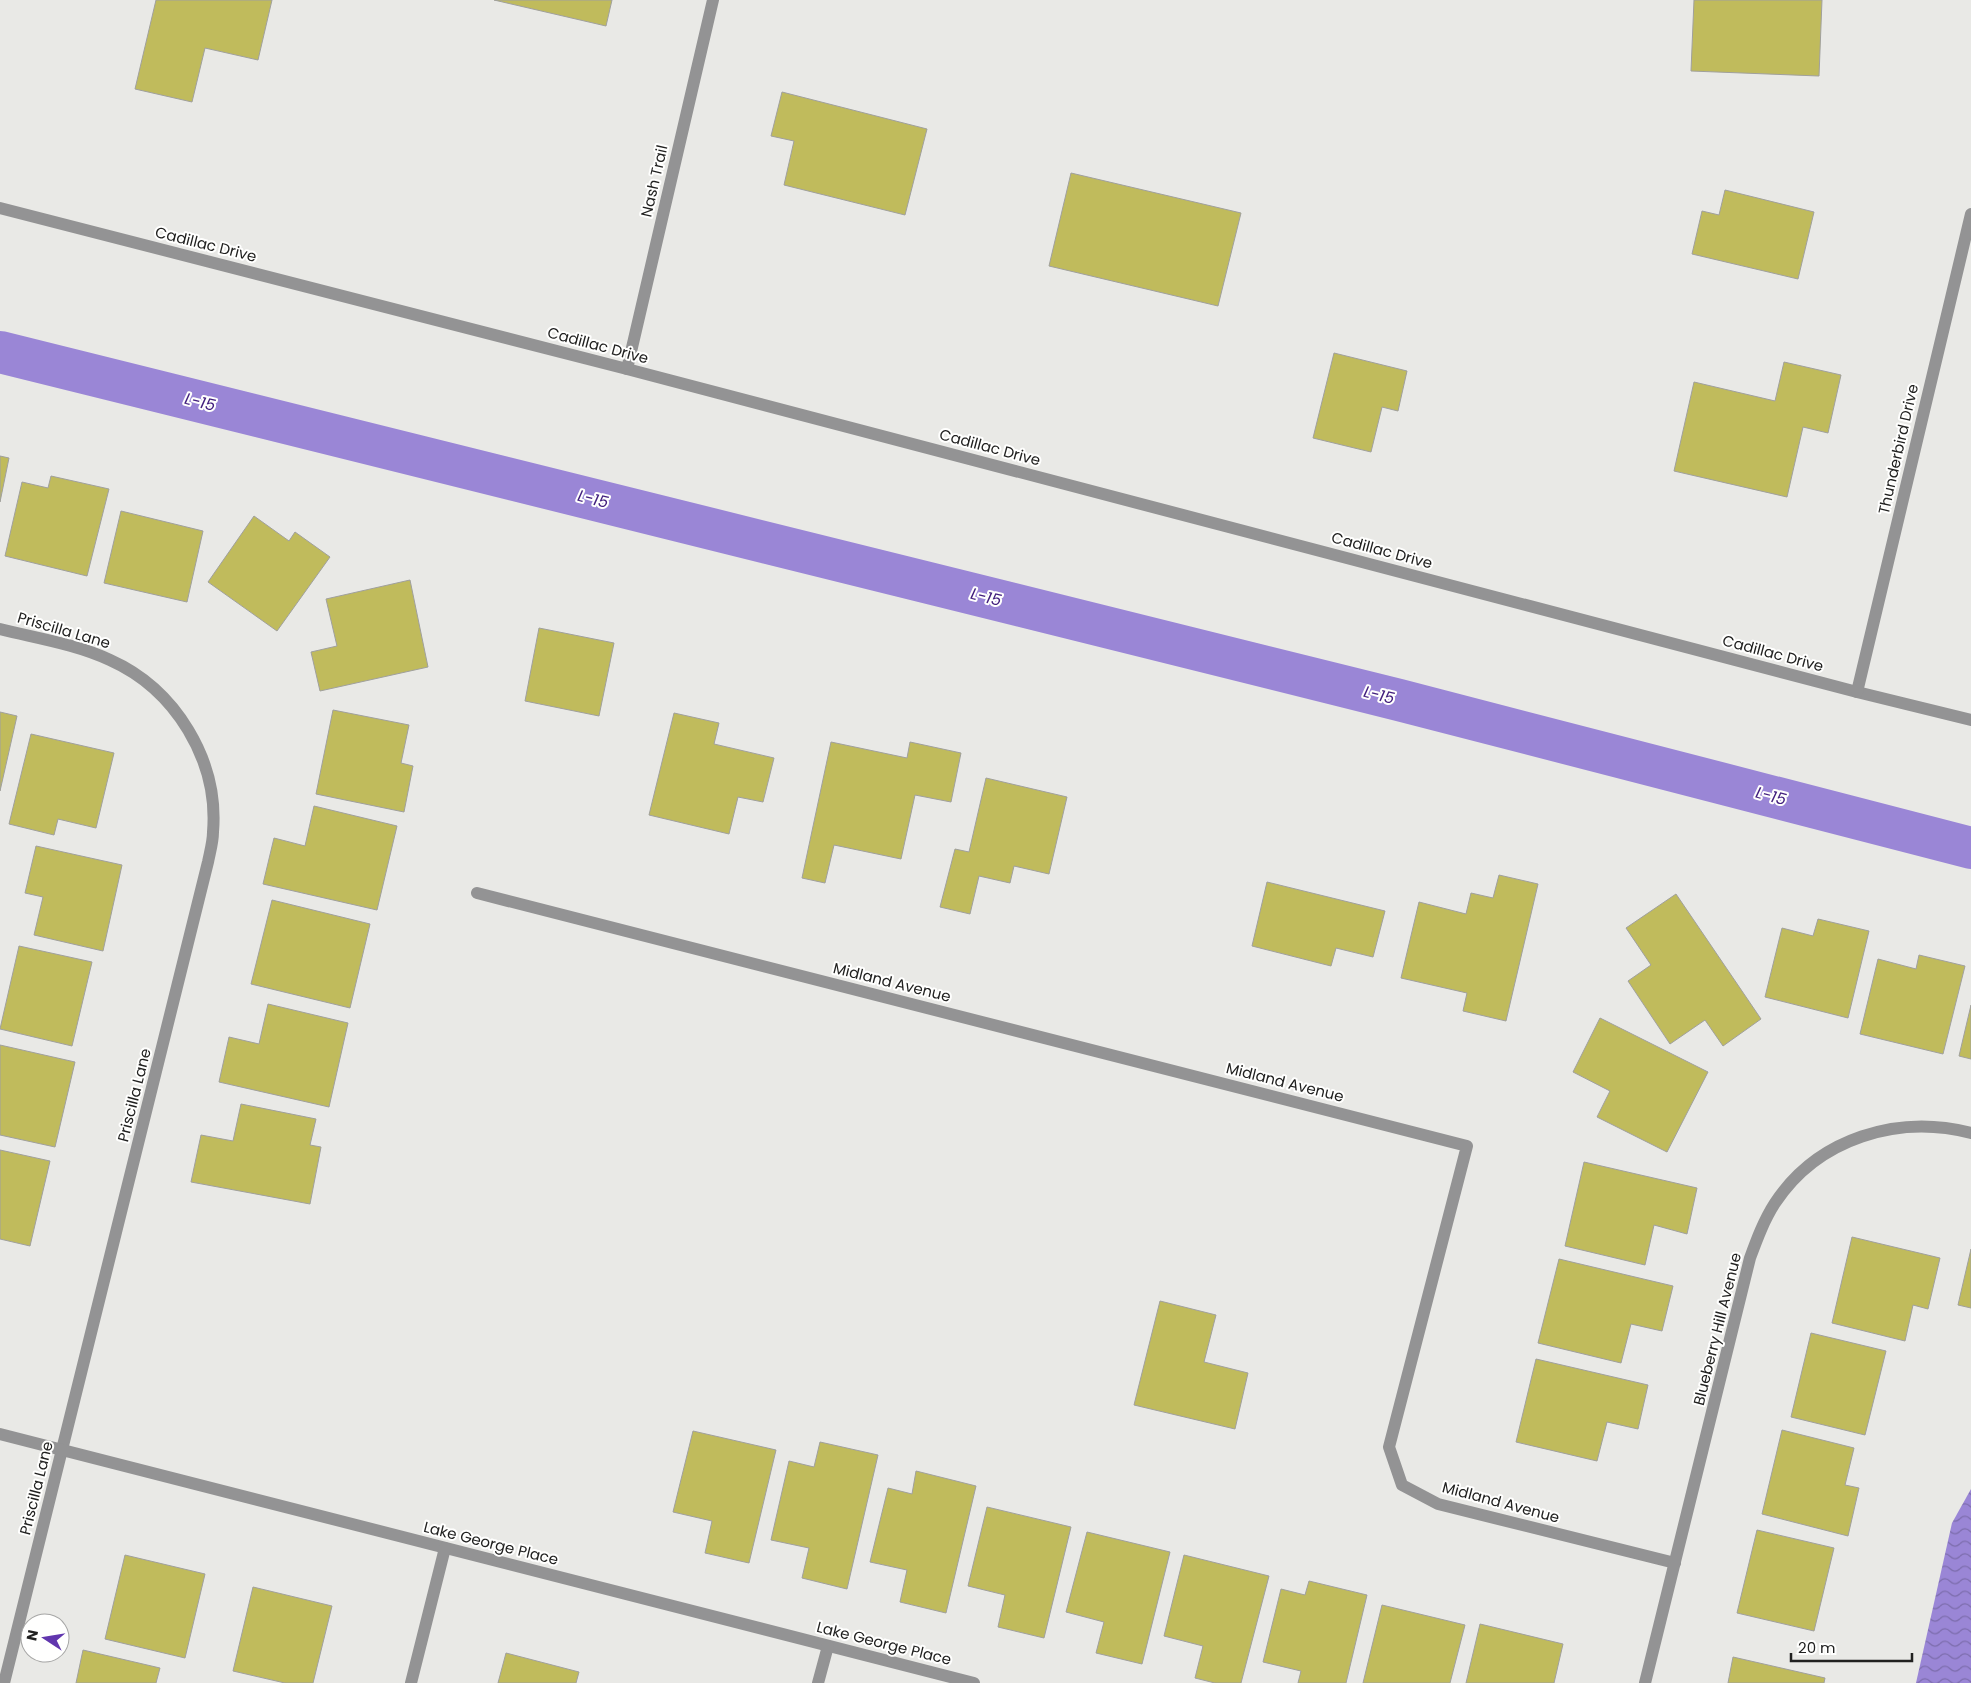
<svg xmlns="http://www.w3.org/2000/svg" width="1971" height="1683" font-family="Poppins,sans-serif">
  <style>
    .water { fill: url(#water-waves) }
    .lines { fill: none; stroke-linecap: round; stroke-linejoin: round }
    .canal { stroke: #9a86d6; stroke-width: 42 }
    .building { fill: #c0bb5c; stroke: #a0a09d }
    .minor { stroke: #939394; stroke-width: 12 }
    .labels { text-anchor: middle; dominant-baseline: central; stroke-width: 4; stroke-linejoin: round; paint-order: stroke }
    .street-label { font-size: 15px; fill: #212120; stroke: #fffffe }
    .water-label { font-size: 16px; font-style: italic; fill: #43207e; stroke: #fffffe }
  </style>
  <defs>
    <pattern id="water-waves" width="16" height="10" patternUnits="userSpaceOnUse" patternTransform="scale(1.25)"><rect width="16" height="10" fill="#9a86d6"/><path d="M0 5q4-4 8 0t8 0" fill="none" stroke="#7d6dad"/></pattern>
  </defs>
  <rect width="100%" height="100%" fill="#e9e9e6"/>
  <path class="water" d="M1971,1489v194h-55l36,-160z"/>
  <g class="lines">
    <path class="canal" d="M0,352l1399,348 572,148"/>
  </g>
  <g class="building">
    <path d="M156,0h116l-14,60 -53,-12 -13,54 -57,-13z"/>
    <path d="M494,0h118l-6,26z"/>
    <path d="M1694,0h128l-3,76 -128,-5z"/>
    <path d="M782,92l145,37 -22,86 -121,-30 10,-44 -23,-5z"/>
    <path d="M1071,173l170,40 -23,93 -169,-40z"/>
    <path d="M1725,190l89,22 -16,67 -106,-25 10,-43 17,4z"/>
    <path d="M1334,353l73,18 -9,40 -16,-4 -11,45 -58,-14z"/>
    <path d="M1784,362l57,13 -13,58 -25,-6 -16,70 -113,-26 20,-89 81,19z"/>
    <path d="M0,456l9,2 -9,44z"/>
    <path d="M51,476l58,13 -22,87 -82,-20 17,-74 26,6z"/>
    <path d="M121,511l82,20 -16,71 -83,-19z"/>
    <path d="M254,516l35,25 6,-9 35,25 -53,74 -69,-49z"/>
    <path d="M410,580l18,87 -108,24 -9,-39 26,-6 -11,-47z"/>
    <path d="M539,628l75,15 -15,73 -74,-15z"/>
    <path d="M333,710l76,15 -8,38 12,3 -9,46 -88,-18z"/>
    <path d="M0,712l17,4 -17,75z"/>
    <path d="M674,713l45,10 -5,21 60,14 -11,44 -25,-5 -9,37 -80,-19z"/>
    <path d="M31,734l83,19 -18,75 -38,-9 -4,16 -45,-11z"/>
    <path d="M831,742l76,16 3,-16 51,11 -10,49 -36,-7 -14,64 -67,-14 -9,38 -23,-5z"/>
    <path d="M986,778l81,19 -18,77 -35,-8 -4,17 -31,-7 -9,38 -30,-7 15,-58 14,3z"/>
    <path d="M314,806l83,20 -20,84 -114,-26 11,-46 31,8z"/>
    <path d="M36,846l86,19 -19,86 -69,-16 9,-38 -18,-4z"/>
    <path d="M1499,875l39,9 -32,137 -43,-10 4,-18 -66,-15 18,-76 47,12 5,-21 22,5z"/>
    <path d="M1267,882l118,29 -12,46 -37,-9 -5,18 -79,-20z"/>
    <path d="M1676,894l85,125 -38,27 -18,-26 -35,24 -42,-63 23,-16 -25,-37z"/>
    <path d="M272,900l98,24 -20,84 -99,-24z"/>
    <path d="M1818,919l51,12 -21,87 -83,-21 17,-69 31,8z"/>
    <path d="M19,946l73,16 -20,84 -72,-17z"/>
    <path d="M1919,955l46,11 -22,88 -83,-20 18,-75 38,10z"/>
    <path d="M268,1004l80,19 -19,84 -110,-25 10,-45 30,7z"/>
    <path d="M1971,1005v54l-12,-3z"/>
    <path d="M1600,1018l108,54 -41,80 -70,-35 13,-26 -37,-19z"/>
    <path d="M0,1045l75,17 -20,85 -55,-12z"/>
    <path d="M241,1104l75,15 -6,26 11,2 -11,57 -119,-22 10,-47 32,6z"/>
    <path d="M0,1150l50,11 -20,85 -30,-7z"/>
    <path d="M1584,1162l113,26 -10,46 -33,-9 -9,40 -80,-19z"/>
    <path d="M1852,1237l88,21 -12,51 -15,-4 -8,36 -73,-18z"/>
    <path d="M1971,1249v59l-13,-3z"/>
    <path d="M1559,1259l114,27 -11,45 -31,-7 -10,39 -83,-20z"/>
    <path d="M1160,1301l56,14 -12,47 44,11 -13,56 -101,-24z"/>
    <path d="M1811,1333l75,18 -21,84 -74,-18z"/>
    <path d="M1536,1359l112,26 -10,44 -31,-7 -10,39 -81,-19z"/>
    <path d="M1782,1430l72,18 -9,37 14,3 -11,48 -86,-22z"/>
    <path d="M693,1431l83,19 -27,113 -44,-10 7,-32 -39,-9z"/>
    <path d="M820,1442l58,13 -31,134 -45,-11 7,-30 -38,-8 18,-79 25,6z"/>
    <path d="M916,1471l60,15 -30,127 -46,-11 7,-32 -37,-8 18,-74 24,6z"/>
    <path d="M987,1507l84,20 -27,111 -46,-11 7,-32 -37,-9z"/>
    <path d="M1757,1530l77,18 -20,83 -77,-18z"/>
    <path d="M1087,1532l83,20 -28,112 -46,-11 8,-31 -38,-10z"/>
    <path d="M125,1555l80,19 -20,84 -80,-19z"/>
    <path d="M1184,1555l85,21 -28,107h-26l-20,-5 8,-32 -39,-10z"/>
    <path d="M1309,1581l58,14 -21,88h-48l3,-12 -38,-9 18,-73 24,6z"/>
    <path d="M253,1587l79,19 -19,77h-28l-52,-12z"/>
    <path d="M1382,1605l83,20 -15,58h-87z"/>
    <path d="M1480,1624l83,20 -9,39h-88z"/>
    <path d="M83,1650l77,18 -4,15h-80z"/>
    <path d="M506,1653l73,19 -3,11h-78z"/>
    <path d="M1733,1657l92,21 -1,5h-96z"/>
  </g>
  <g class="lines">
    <g class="minor">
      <path d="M0,208l627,161 1230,323 114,28"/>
      <path d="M627,369l86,-369"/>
      <path d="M0,629c36,9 76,15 110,31 65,29 109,100 103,172 0,10 -3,20 -5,30l-204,821"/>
      <path d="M1857,692l114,-478"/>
      <path d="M477,893l990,253 -78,301 13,38 36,19 237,59"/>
      <path d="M0,1434l974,249"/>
      <path d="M411,1683l34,-135"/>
      <path d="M818,1683l10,-37"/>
      <path d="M1645,1683l105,-425c7,-19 14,-38 25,-55 43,-65 123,-89 196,-70"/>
    </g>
  </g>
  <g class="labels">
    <g class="street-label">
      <text transform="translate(654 181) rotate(-77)">Nash Trail</text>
      <text transform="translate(206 244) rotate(14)">Cadillac Drive</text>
      <text transform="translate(598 345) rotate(15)">Cadillac Drive</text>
      <text transform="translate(990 447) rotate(15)">Cadillac Drive</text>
      <text transform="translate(1898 449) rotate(-77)">Thunderbird Drive</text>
      <text transform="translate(1382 550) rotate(15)">Cadillac Drive</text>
      <text transform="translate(64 630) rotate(16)">Priscilla Lane</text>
      <text transform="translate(1773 653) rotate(15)">Cadillac Drive</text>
      <text transform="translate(892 982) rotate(14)">Midland Avenue</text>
      <text transform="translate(1285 1082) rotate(14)">Midland Avenue</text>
      <text transform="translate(134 1095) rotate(-76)">Priscilla Lane</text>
      <text transform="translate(1717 1329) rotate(-76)">Blueberry Hill Avenue</text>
      <text transform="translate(36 1488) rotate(-76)">Priscilla Lane</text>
      <text transform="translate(1501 1502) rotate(15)">Midland Avenue</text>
      <text transform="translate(491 1543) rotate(14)">Lake George Place</text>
      <text transform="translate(884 1643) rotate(14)">Lake George Place</text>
    </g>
    <g class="water-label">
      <text transform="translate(200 402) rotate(14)">L-15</text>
      <text transform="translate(593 499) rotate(14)">L-15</text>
      <text transform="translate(986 597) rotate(14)">L-15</text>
      <text transform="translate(1379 695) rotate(14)">L-15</text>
      <text transform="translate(1771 796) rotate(15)">L-15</text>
    </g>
  </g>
  <g transform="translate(45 1638) rotate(282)"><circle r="24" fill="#fffffe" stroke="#a6a6a5"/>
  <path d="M0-4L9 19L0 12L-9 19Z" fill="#6136ae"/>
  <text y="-8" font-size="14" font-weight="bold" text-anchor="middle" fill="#212120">N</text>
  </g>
  <path d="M1791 1653v8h121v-8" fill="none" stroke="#212120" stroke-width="2.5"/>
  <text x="1798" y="1653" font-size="15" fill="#212120" stroke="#fffffe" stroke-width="4" paint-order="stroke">20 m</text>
</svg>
